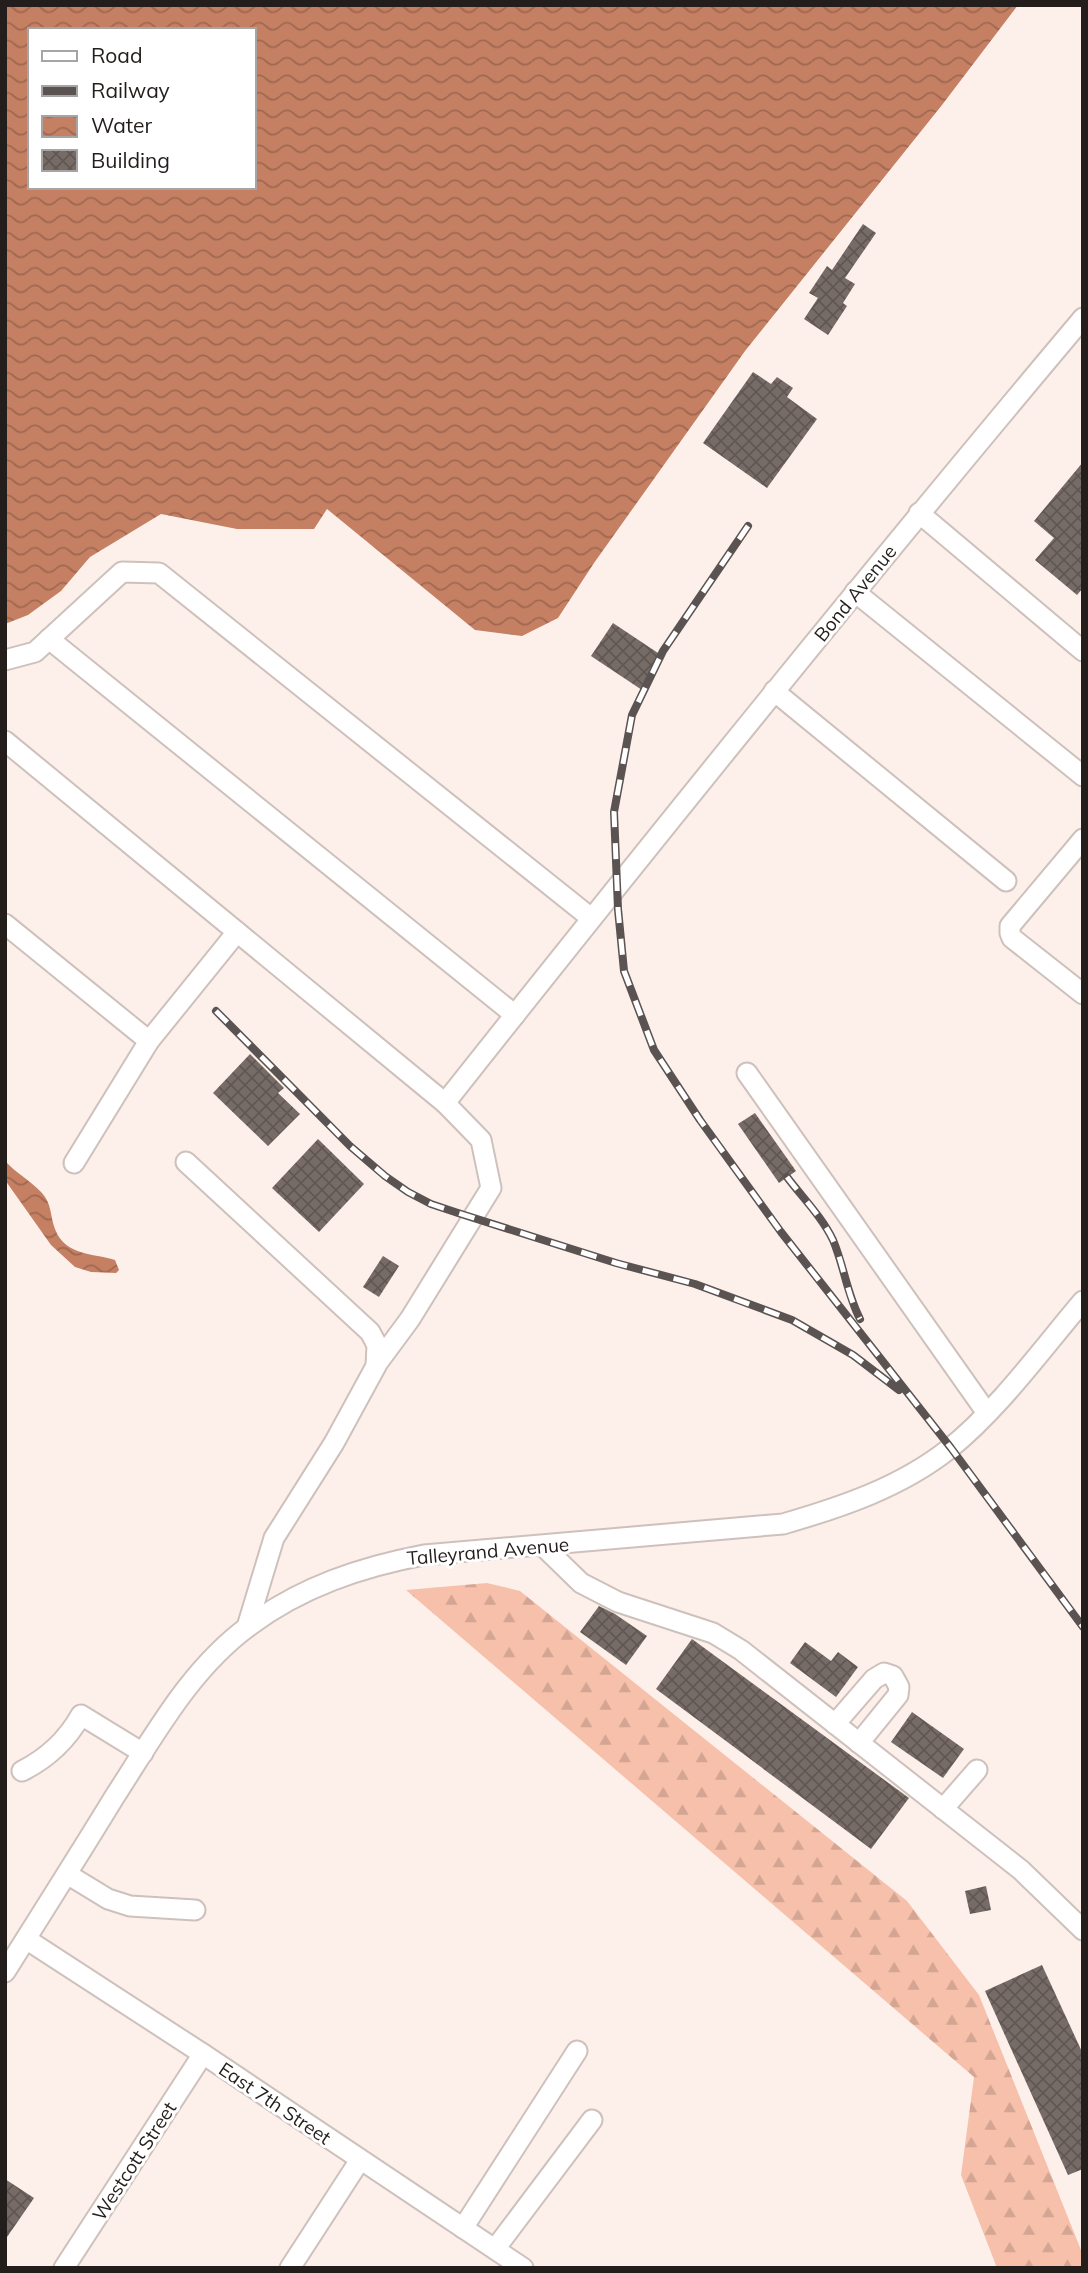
<svg xmlns="http://www.w3.org/2000/svg" width="1088" height="2273" font-family="Mulish,sans-serif">
  <style>
    .forest { fill: url(#forest-firs) }
    .water { fill: url(#water-waves); fill-rule: evenodd }
    .building { fill: url(#building-cross-hatch) }
    .lines { fill: none; stroke-linecap: round; stroke-linejoin: round }
    .minor-casing { stroke: #cec1bc; stroke-width: 23 }
    .minor { stroke: #fff; stroke-width: 19 }
    .rail-casing { stroke: #5a5351; stroke-width: 8 }
    .rail { stroke: #fff; stroke-width: 5; stroke-dasharray: 16; stroke-linecap: butt }
    .labels { text-anchor: middle; dominant-baseline: central; stroke-width: 6; stroke-linejoin: round; paint-order: stroke }
    .street-label { font-size: 19px; fill: #231e1c; stroke: #fff }
  </style>
  <defs>
    <pattern id="forest-firs" width="22" height="20" patternUnits="userSpaceOnUse" patternTransform="scale(1.75)"><rect width="22" height="20" fill="#f7c0aa"/><path d="M5 1l3.5 6h-7zM16 11l3.5 6h-7z" fill="#d3a592"/></pattern>
    <pattern id="water-waves" width="16" height="10" patternUnits="userSpaceOnUse" patternTransform="scale(1.75)"><rect width="16" height="10" fill="#c58063"/><path d="M0 5q4-4 8 0t8 0" fill="none" stroke="#a06851"/></pattern>
    <pattern id="building-cross-hatch" width="8" height="8" patternUnits="userSpaceOnUse" patternTransform="scale(1.75)"><rect width="8" height="8" fill="#766b66"/><path d="M0 0l8 8M0 8l8-8" fill="none" stroke="#605753"/></pattern>
  </defs>
  <rect width="100%" height="100%" fill="#fdf0eb"/>
  <path class="forest" d="M487,1583l33,8 387,310 72,94 104,260v13h-86l-36,-93 13,-98 -568,-487z"/>
  <g class="water">
    <path d="M5,5h1013l-76,100 -197,246 -151,212 -36,55 -36,18 -47,-6 -148,-121 -13,20h-77l-76,-15 -71,43 -29,34 -33,24 -23,9zM30,30h224v157h-224z"/>
    <path d="M5,1161c11,12 26,20 37,32 10,11 8,23 13,36 10,27 38,24 60,31l4,10 -3,3 -25,-1 -16,-5 -24,-22 -46,-65z"/>
  </g>
  <g class="building">
    <path d="M863,224l13,9 -31,45 10,6 -12,19 4,3 -19,29 -24,-16 14,-21 -9,-5 18,-27 5,4z"/>
    <path d="M753,372l18,12 6,-7 16,11 -6,9 30,22 -50,69 -64,-45z"/>
    <path d="M1083,462v126l-6,7 -42,-35 19,-22 -20,-17z"/>
    <path d="M613,623l51,34 -22,33 -51,-34z"/>
    <path d="M250,1054l34,34 -6,5 22,21 -32,32 -55,-53z"/>
    <path d="M755,1113l41,58 -17,12 -41,-59z"/>
    <path d="M318,1139l46,45 -45,48 -47,-44z"/>
    <path d="M383,1256l16,10 -20,31 -16,-10z"/>
    <path d="M599,1606l16,8 32,22 -21,29 -46,-33z"/>
    <path d="M692,1639l217,159 -38,51 -215,-160z"/>
    <path d="M805,1642l26,19 7,-9 20,15 -22,30 -46,-34z"/>
    <path d="M912,1712l52,37 -21,29 -52,-36z"/>
    <path d="M986,1886l5,24 -21,4 -5,-23z"/>
    <path d="M1042,1965l41,89v115l-15,6 -83,-184z"/>
    <path d="M5,2179l29,19 -29,42z"/>
  </g>
  <g class="lines">
    <g class="minor-casing">
      <g id="minor">
        <path d="M919,513l164,138"/>
        <path d="M855,592l228,184"/>
        <path d="M49,639l466,376"/>
        <path d="M5,660l30,-8 87,-80 37,1 432,345"/>
        <path d="M774,691l232,190"/>
        <path d="M5,741l440,362c209,-264 421,-527 638,-785"/>
        <path d="M1083,839l-73,87v7l2,5 71,56"/>
        <path d="M5,924l144,117 88,-109"/>
        <path d="M747,1073l240,340"/>
        <path d="M186,1162l184,170 7,13 -1,21 -42,77 -60,95 -27,89"/>
        <path d="M74,1163l75,-122"/>
        <path d="M376,1365l34,-46 81,-131 -10,-48 -36,-37"/>
        <path d="M543,1546l38,37 37,19 95,31 28,17 280,220 62,60"/>
        <path d="M835,1724l39,-45 10,-6 9,3 6,11 -1,8 -39,48"/>
        <path d="M22,1771c26,-13 45,-31 59,-56l62,38"/>
        <path d="M943,1809l34,-39"/>
        <path d="M67,1874l41,25 22,7 65,4"/>
        <path d="M26,1939l177,115 320,214"/>
        <path d="M5,1972c37,-59 74,-117 110,-176 39,-60 75,-127 134,-170 52,-39 112,-59 175,-71l359,-31c59,-17 118,-37 166,-75 50,-40 93,-100 134,-148"/>
        <path d="M463,2228l114,-177"/>
        <path d="M495,2249l97,-129"/>
        <path d="M64,2268l139,-214"/>
        <path d="M290,2268l70,-108"/>
      </g>
    </g>
    <use href="#minor" class="minor"/>
    <g class="rail-casing">
      <g id="rail">
        <path d="M748,526l-85,125 -31,64 -18,97 4,97 6,62 30,79 46,70 81,112 170,216 132,179"/>
        <path d="M216,1011l134,135 35,30 23,16 23,12 27,9 158,50 79,21 97,36 61,35 46,35"/>
        <path d="M787,1177c15,20 35,40 46,63 11,26 14,54 27,79"/>
      </g>
    </g>
    <use href="#rail" class="rail"/>
  </g>
  <g class="labels">
    <g class="street-label">
      <text transform="translate(855 593) rotate(-51)">Bond Avenue</text>
      <text transform="translate(488 1551) rotate(-5)">Talleyrand Avenue</text>
      <text transform="translate(275 2103) rotate(34)">East 7th Street</text>
      <text transform="translate(134 2161) rotate(-57)">Westcott Street</text>
    </g>
  </g>
  <rect width="1088" height="2273" fill="none" stroke="#231e1c" stroke-width="14"/>
  <rect x="28" y="28" width="228" height="161" fill="#ffffff" stroke="#a7a5a4" stroke-width="2"/>
  <rect x="42" y="51" width="35" height="10" fill="#ffffff" stroke="#a7a5a4" stroke-width="2"/>
  <text x="91" y="63" font-size="21" fill="#231e1c">Road</text>
  <rect x="42" y="86" width="35" height="10" fill="#5a5351" stroke="#a7a5a4" stroke-width="2"/>
  <text x="91" y="98" font-size="21" fill="#231e1c">Railway</text>
  <rect x="42" y="116" width="35" height="21" fill="url(#water-waves)" stroke="#a7a5a4" stroke-width="2"/>
  <text x="91" y="133" font-size="21" fill="#231e1c">Water</text>
  <rect x="42" y="150" width="35" height="21" fill="url(#building-cross-hatch)" stroke="#a7a5a4" stroke-width="2"/>
  <text x="91" y="168" font-size="21" fill="#231e1c">Building</text>
</svg>
